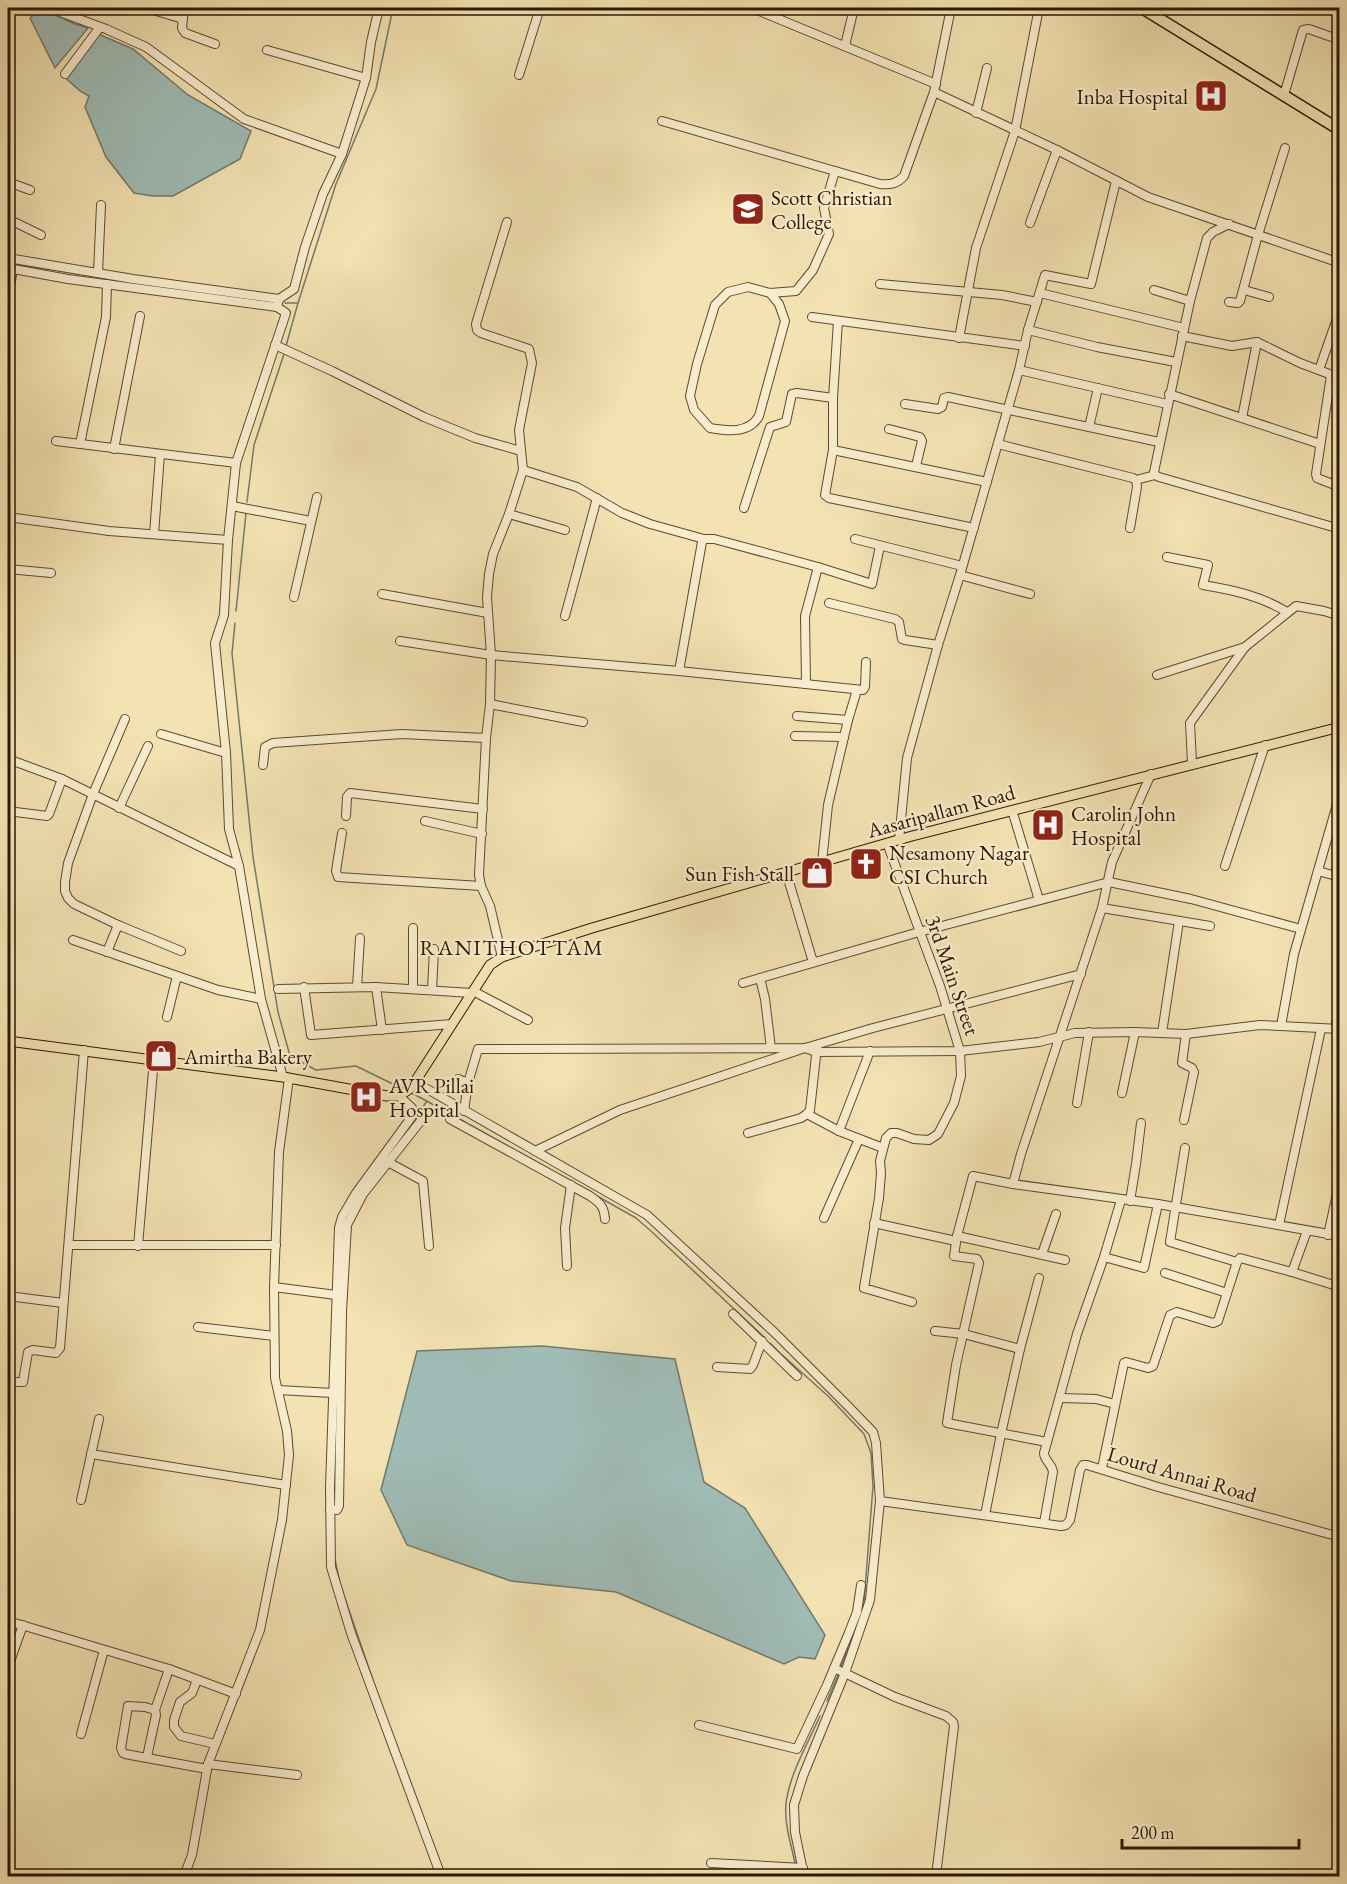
<svg xmlns="http://www.w3.org/2000/svg" width="1347" height="1884" font-family="'EB Garamond',serif">
  <style>
    .water { fill: #9fbcb6; stroke: #717a6d; stroke-width: 1.5 }
    .lines { fill: none; stroke-linecap: round; stroke-linejoin: round }
    .stream { stroke: #717a6d; stroke-width: 1.5 }
    .minor-casing { stroke: #5e4a2c; stroke-width: 10 }
    .major-casing { stroke: #2d1800; stroke-width: 11 }
    .highway-casing { stroke: #2d1800; stroke-width: 13 }
    .minor { stroke: #f7eccd; stroke-width: 8 }
    .major { stroke: #f3e2b2; stroke-width: 9 }
    .highway { stroke: #f3e2b2; stroke-width: 10 }
    .labels { text-anchor: middle; dominant-baseline: central; stroke-width: 4.5; stroke-linejoin: round; paint-order: stroke }
    .poi-label { font-size: 21px; fill: #2d1800; stroke: #f7eccd; text-anchor: start }
    .street-label { font-size: 21px; fill: #2d1800; stroke: #f7eccd }
    .neighbourhood-label { font-size: 22px; letter-spacing: 1.5px; fill: #2d1800; stroke: #f7eccd }
  </style>
  <rect width="100%" height="100%" fill="#f3e2b2"/>
  <filter id="stains"><feTurbulence type="fractalNoise" baseFrequency=".00333" numOctaves="4"/><feColorMatrix values="0 0 0 0 .2 0 0 0 0 .09 0 0 0 0 .02 0 0 0 .5 -.17"/></filter>
  <radialGradient id="worn" r=".72"><stop offset=".6" stop-color="#630" stop-opacity="0"/><stop offset="1" stop-color="#630" stop-opacity=".3"/></radialGradient>
  <g class="water">
    <path d="M36,13l18,1 21,10 13,4 -33,40 -25,-50z"/>
    <path d="M96,33l37,16 55,46 63,36 -11,28 -67,37h-20l-19,-3 -28,-36 -21,-50 4,-11 -9,-5 -18,-16z"/>
    <path d="M542,1346l133,13 29,123 41,26 80,127 -10,24 -16,-2 -15,7 -168,-72 -105,-11 -104,-36 -26,-55 36,-139z"/>
  </g>
  <g class="lines">
    <g class="stream">
      <path d="M8,263l93,14"/>
      <path d="M285,303h12"/>
      <path d="M286,346l12,-43 38,-119 40,-95 17,-81"/>
      <path d="M247,502l7,-57 30,-91"/>
      <path d="M236,611l10,-98"/>
      <path d="M235,623l-3,30 21,204 25,155 12,44 26,14 40,-4 47,23"/>
      <path d="M410,1092l55,30"/>
      <path d="M416,1117l11,-16"/>
      <path d="M470,1125l43,24"/>
      <path d="M519,1152l117,66 16,14 113,106"/>
      <path d="M770,1343l10,10 49,44 35,37 7,19 2,33 -9,116 -23,65"/>
      <path d="M334,1506l1,-61"/>
      <path d="M335,1559l5,25 45,131"/>
      <path d="M827,1701l11,-26"/>
      <path d="M795,1863c-4,-19 -11,-40 -9,-60 4,-30 22,-60 34,-87"/>
      <path d="M797,1873l1,3"/>
    </g>
    <g class="minor-casing">
      <g id="minor">
        <path d="M49,8l57,21 40,18 98,72 98,35"/>
        <path d="M146,8l37,11"/>
        <path d="M184,8l-2,20 3,5 30,11"/>
        <path d="M752,8l184,76"/>
        <path d="M951,8l-17,84 123,58 91,47 192,66"/>
        <path d="M845,46l9,-38"/>
        <path d="M267,50l99,28"/>
        <path d="M65,74l35,-47"/>
        <path d="M519,75l21,-67"/>
        <path d="M1284,95l19,-65 6,-1 31,11"/>
        <path d="M976,113l11,-45"/>
        <path d="M662,121l218,63c10,1 17,0 24,-8l30,-84"/>
        <path d="M8,182l22,8"/>
        <path d="M8,219l33,16"/>
        <path d="M1030,223l27,-73"/>
        <path d="M1229,224l-16,8 -6,6 -17,63 -36,171 1,3 4,2 181,52"/>
        <path d="M8,258l125,21 146,20"/>
        <path d="M8,268l60,11 209,28"/>
        <path d="M98,273l3,-68"/>
        <path d="M880,284l122,11 35,7"/>
        <path d="M1154,290l36,11"/>
        <path d="M1244,290l25,7"/>
        <path d="M770,293l9,11 6,17 -26,95c-10,18 -32,15 -49,12l-16,-18 -4,-14 7,-32 18,-59 13,-13 20,-5 22,6 26,-2 17,-21 16,-36 -5,-26 11,-37"/>
        <path d="M1040,293l144,35"/>
        <path d="M8,297l5,-28"/>
        <path d="M1229,302l9,1 2,-2 18,-66 27,-87"/>
        <path d="M812,317l213,29"/>
        <path d="M838,321l-5,77v52l-8,45 4,3 145,30"/>
        <path d="M1028,330l69,17 79,15"/>
        <path d="M1182,336l50,10 25,-4 43,21 40,15"/>
        <path d="M959,338l17,-90 39,-117 24,-123"/>
        <path d="M275,345l57,26 92,46 51,21 46,13"/>
        <path d="M1019,370l148,34"/>
        <path d="M1319,370l21,-60"/>
        <path d="M1331,375l-15,99 1,4 23,9"/>
        <path d="M1169,394l151,50"/>
        <path d="M905,404l33,5 4,-2 2,-9 4,-1 211,45"/>
        <path d="M1242,418l15,-76"/>
        <path d="M1089,427l9,-39"/>
        <path d="M889,429l31,8 2,4 -6,25"/>
        <path d="M56,441l180,22"/>
        <path d="M80,444l26,-127 1,-33"/>
        <path d="M998,444l135,34 3,2 1,7 -7,41"/>
        <path d="M114,449l26,-133"/>
        <path d="M833,450l154,32"/>
        <path d="M523,470l54,17 45,26 28,11 54,15"/>
        <path d="M1136,480l19,-5"/>
        <path d="M232,506l79,15"/>
        <path d="M744,508l26,-81 16,-5 6,-28 5,-1 36,5"/>
        <path d="M509,514l56,16"/>
        <path d="M8,517l101,14 119,9"/>
        <path d="M154,534l6,-79"/>
        <path d="M855,539l107,27"/>
        <path d="M1167,557l41,8 -5,20c30,5 58,11 84,27"/>
        <path d="M8,569l43,4"/>
        <path d="M960,575l70,19"/>
        <path d="M382,594l106,19"/>
        <path d="M294,597l23,-100"/>
        <path d="M829,603l66,16 4,3 3,17 3,1 33,5"/>
        <path d="M565,616l32,-118"/>
        <path d="M8,618l2,1 -2,16"/>
        <path d="M400,641l91,14 188,16 23,-129 2,-3h10l104,28 54,17 8,-38"/>
        <path d="M679,671l184,19 2,-3 1,-25"/>
        <path d="M1157,675l88,-28 51,-41 28,5 16,5"/>
        <path d="M806,684l-1,-68 13,-49"/>
        <path d="M490,704l93,18"/>
        <path d="M797,716l51,4 9,-30"/>
        <path d="M125,719l-32,75 -25,69 -3,19v9l3,7 6,6 44,21 63,26"/>
        <path d="M161,734l65,19"/>
        <path d="M795,736l49,1 -16,68 -6,57"/>
        <path d="M844,737l4,-17"/>
        <path d="M8,759l54,20 177,87"/>
        <path d="M1192,763l-2,-40 55,-76"/>
        <path d="M263,765l2,-18 8,-4 129,-9 84,4"/>
        <path d="M119,808l29,-62"/>
        <path d="M1012,810l27,90"/>
        <path d="M8,811l39,5 2,-2 13,-35"/>
        <path d="M346,816l1,-19 3,-4 133,16"/>
        <path d="M425,821l57,13"/>
        <path d="M342,833l-6,38 2,6 143,9"/>
        <path d="M899,840l8,-82 31,-113 22,-70 59,-205 9,-40 17,-55 46,9 25,-103"/>
        <path d="M887,843l53,143 20,65 1,25 -7,27 -16,31 -9,6 -15,-1 -17,-6h-6l-5,5 -6,23 1,12 -2,25 -15,90 48,14"/>
        <path d="M1225,866l40,-121"/>
        <path d="M1318,871l22,6"/>
        <path d="M786,872l27,90"/>
        <path d="M1102,908l108,18"/>
        <path d="M73,940l145,50 43,9"/>
        <path d="M107,952l11,-27"/>
        <path d="M502,957l-12,-51 -9,-20 -2,-11 7,-137 4,-34 1,-49 -4,-58 2,-23 4,-20 16,-40 14,-44 -4,-40 13,-67 -3,-14 -48,-16 -4,-3 -1,-6 31,-102"/>
        <path d="M760,978l5,21 6,49"/>
        <path d="M743,983l176,-51 190,-50 82,17 110,30"/>
        <path d="M304,987l7,48 141,-11"/>
        <path d="M357,987l3,-49"/>
        <path d="M376,987l6,43"/>
        <path d="M278,989l98,-2 96,6"/>
        <path d="M413,989v-61"/>
        <path d="M432,990l2,-41"/>
        <path d="M473,991l55,29"/>
        <path d="M167,1017l10,-41"/>
        <path d="M1281,1026l13,-72 46,-160"/>
        <path d="M1335,1029l5,-23"/>
        <path d="M1162,1033l17,-112"/>
        <path d="M283,1077l-22,-78 -22,-133 -10,-37 -3,-76 -11,-110 9,-28 4,-75 8,-77 50,-150 -9,-6 2,-8 15,-10 11,-42 18,-53 19,-40 24,-76 5,-36 8,-34"/>
        <path d="M458,1079l10,4 10,-34 327,-1 68,-20 208,-54"/>
        <path d="M415,1082l232,133 128,118 72,72 26,27 3,11 4,58 -10,99 -25,73 -42,103 -9,29 1,27 9,44"/>
        <path d="M1122,1093l13,-61"/>
        <path d="M399,1096l13,12 1,7 -57,78 -14,24 -3,11 -9,259 1,80 20,66 90,243"/>
        <path d="M1077,1103l12,-71"/>
        <path d="M464,1111l4,-28"/>
        <path d="M807,1114l32,17 31,-80"/>
        <path d="M450,1119l140,77c10,7 14,10 15,23"/>
        <path d="M1184,1120l10,-48 -2,-4 -10,-5 4,-29"/>
        <path d="M839,1131l44,17"/>
        <path d="M748,1133l53,-15 6,-4 3,-4 7,-63"/>
        <path d="M9,1137l2,-96"/>
        <path d="M1185,1148l-15,94 67,20"/>
        <path d="M535,1151l85,-41 185,-62 11,4 144,-1 79,-9 36,-9 60,-1 51,2 74,-9 80,4"/>
        <path d="M384,1160l39,21 6,65"/>
        <path d="M1013,1184l-40,-8 -16,60 -3,20 23,3 2,4 -23,102 -9,58 100,19"/>
        <path d="M1130,1201l6,-37 5,-41"/>
        <path d="M1158,1204l182,32"/>
        <path d="M824,1218l35,-79"/>
        <path d="M874,1223l82,18"/>
        <path d="M1279,1225l42,-196"/>
        <path d="M1328,1235l12,-55"/>
        <path d="M957,1236l108,24"/>
        <path d="M69,1245h207"/>
        <path d="M138,1246l16,-187"/>
        <path d="M1042,1254l14,-40"/>
        <path d="M1104,1257l17,-57"/>
        <path d="M567,1266l-2,-38 6,-43"/>
        <path d="M1292,1272l15,-41"/>
        <path d="M1165,1273l62,20"/>
        <path d="M274,1287l62,8"/>
        <path d="M8,1296l55,7"/>
        <path d="M733,1314l64,62"/>
        <path d="M198,1327l76,9"/>
        <path d="M935,1331l29,3 56,15 19,-71"/>
        <path d="M717,1367l33,2 3,-4 9,-24"/>
        <path d="M8,1382h15l5,-30 5,-2 23,3 4,-5 24,-298"/>
        <path d="M278,1390l55,3"/>
        <path d="M1061,1398l35,1 19,5"/>
        <path d="M91,1454l195,31"/>
        <path d="M1102,1468l22,-105 2,-1 22,6 5,-2 17,-51 7,-3 36,11 5,-2 19,-59 3,-4 52,14 48,15"/>
        <path d="M81,1500l18,-81"/>
        <path d="M880,1501l181,25 5,-1 4,-5 10,-50 3,-5h4l71,22 182,50"/>
        <path d="M330,1510h7l2,-4 3,-195 5,-86 16,-31 64,-81"/>
        <path d="M985,1515l16,-81 19,-85"/>
        <path d="M1044,1523l9,-51c-1,-8 -9,-12 -9,-19l33,-119 27,-77 40,11 14,-64 -145,-20 8,-30 81,-246 10,-46 39,-88"/>
        <path d="M8,1621l161,48 67,25"/>
        <path d="M8,1667l15,-42"/>
        <path d="M834,1668l61,29 51,19 7,6 1,4 -18,150"/>
        <path d="M197,1680l-5,13 -12,9 -6,18v7l7,9 34,8"/>
        <path d="M155,1710l14,-41"/>
        <path d="M699,1725l98,24 30,-64 21,-50 9,-23 4,-27"/>
        <path d="M81,1734l23,-84"/>
        <path d="M147,1757l9,-42 -1,-5 -10,-3 -17,-1 -7,42 2,5 2,1 82,15"/>
        <path d="M208,1764l89,11"/>
        <path d="M711,1863l92,5"/>
        <path d="M184,1876l8,-21 16,-91 52,-134 22,-110 7,-65 -2,-24 -12,-53 -1,-91 5,-135 10,-74"/>
      </g>
    </g>
    <g class="major-casing">
      <path id="major" d="M8,1041l275,36 104,19h12l12,-8 79,-123 12,-8 90,-29 320,-92 428,-109"/>
    </g>
    <g class="highway-casing">
      <path id="highway" d="M1142,8l198,122"/>
    </g>
    <use href="#minor" class="minor"/>
    <use href="#major" class="major"/>
    <use href="#highway" class="highway"/>
  </g>
  <defs>
    <g id="hospital-square" transform="scale(1.725)"><rect x="-9" y="-9" width="18" height="18" rx="4" fill="#8f2418" stroke="#f7eccd"/><path d="M-5-5h3v3.5h4V-5h3V5h-3V1.5h-4V5h-3Z" fill="#fff"/></g>
    <g id="school-square" transform="scale(1.725)"><rect x="-9" y="-9" width="18" height="18" rx="4" fill="#8f2418" stroke="#f7eccd"/><path d="M0-5L7-2L0 1L-7-2ZM-4 1L0 2.5L4 1V4Q0 6-4 4Z" fill="#fff"/></g>
    <g id="church-square" transform="scale(1.725)"><rect x="-9" y="-9" width="18" height="18" rx="4" fill="#8f2418" stroke="#f7eccd"/><path d="M-1.2-6h2.4v3.5h3.3v2.4h-3.3V6h-2.4V-.1h-3.3v-2.4h3.3Z" fill="#fff"/></g>
    <g id="shop-square" transform="scale(1.725)"><rect x="-9" y="-9" width="18" height="18" rx="4" fill="#8f2418" stroke="#f7eccd"/><path d="M-5-2.5h2.3a2.7 3.5 0 0 1 5.4 0H5L5.5 6h-11ZM-1.5-2.5h3a1.5 2.3 0 0 0-3 0Z" fill="#fff"/></g>
  </defs>
  <g fill-rule="evenodd">
    <use href="#hospital-square" x="1211" y="96"/>
    <use href="#school-square" x="748" y="209"/>
    <use href="#hospital-square" x="1048" y="825"/>
    <use href="#church-square" x="866" y="864"/>
    <use href="#shop-square" x="817" y="873"/>
    <use href="#shop-square" x="161" y="1056"/>
    <use href="#hospital-square" x="366" y="1097"/>
  </g>
  <g class="labels">
    <g class="poi-label">
      <text x="1188" y="96" text-anchor="end">Inba Hospital</text>
      <text x="771" y="197">Scott Christian<tspan x="771" dy="24">College</tspan></text>
      <text x="1071" y="813">Carolin John<tspan x="1071" dy="24">Hospital</tspan></text>
      <text x="889" y="852">Nesamony Nagar<tspan x="889" dy="24">CSI Church</tspan></text>
      <text x="794" y="873" text-anchor="end">Sun Fish Stall</text>
      <text x="184" y="1056">Amirtha Bakery</text>
      <text x="389" y="1085">AVR Pillai<tspan x="389" dy="24">Hospital</tspan></text>
    </g>
    <g class="street-label">
      <text transform="translate(941 811) rotate(-15)">Aasaripallam Road</text>
      <text transform="translate(953 975) rotate(71)">3rd Main Street</text>
      <text transform="translate(1182 1474) rotate(16)">Lourd Annai Road</text>
    </g>
    <g class="neighbourhood-label">
      <text x="512" y="947">RANITHOTTAM</text>
    </g>
  </g>
  <rect width="1347" height="1884" fill="none" stroke="#f3e2b2" stroke-width="30"/>
  <rect x="9" y="9" width="1329" height="1866" fill="none" stroke="#2d1800" stroke-width="3"/>
  <rect x="15" y="15" width="1317" height="1854" fill="none" stroke="#2d1800" stroke-width="1.5"/>
  <path d="M1122 1839v9h177v-9" fill="none" stroke="#2d1800" stroke-width="3"/>
  <text x="1131" y="1839" font-size="18" fill="#2d1800" stroke="#f7eccd" stroke-width="4.5" paint-order="stroke">200 m</text>
  <rect width="100%" height="100%" filter="url(#stains)"/>
  <rect width="100%" height="100%" fill="url(#worn)"/>
</svg>
